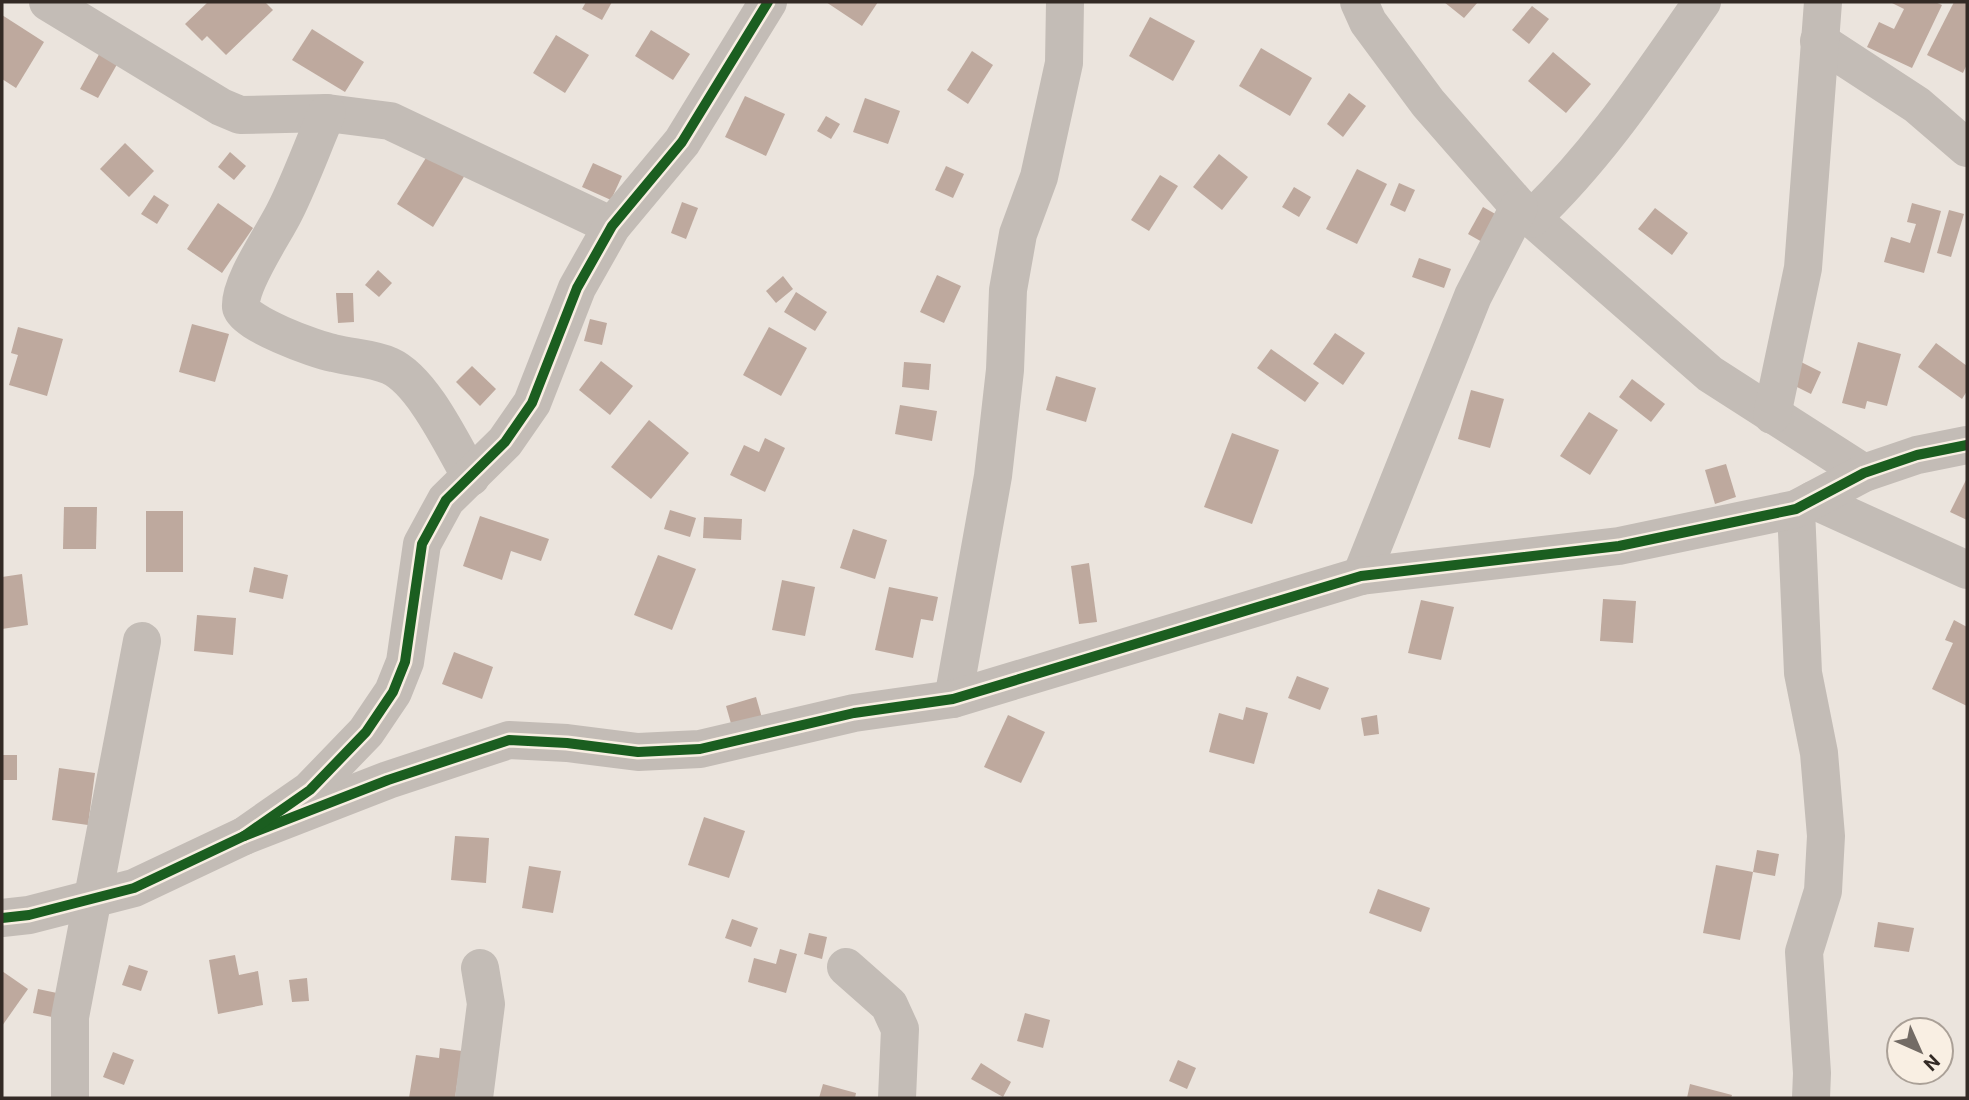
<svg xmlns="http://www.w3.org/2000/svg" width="1969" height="1100" font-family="Roboto,sans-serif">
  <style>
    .building { fill: #bea99e }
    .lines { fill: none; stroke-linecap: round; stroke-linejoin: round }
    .minor { stroke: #c3bcb6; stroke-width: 38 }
    .cycleway-casing { stroke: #f9efe3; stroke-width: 15 }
    .cycleway { stroke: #1b5e20; stroke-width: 10 }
  </style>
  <rect width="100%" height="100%" fill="#ebe4dd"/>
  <g class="building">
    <path d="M208,2h57l8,8 -47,45 -19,-19 -5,5 -17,-17z"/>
    <path d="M586,2h26l-10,18 -20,-11z"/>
    <path d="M826,2h52l-16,24z"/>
    <path d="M1444,2h34l-14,16z"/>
    <path d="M1890,2h45l7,3 -30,63 -45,-21 12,-25 15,7 10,-20z"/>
    <path d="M1954,2h13v62l-4,9 -36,-18z"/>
    <path d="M1532,6l17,13 -20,25 -17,-14z"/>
    <path d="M2,15l42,27 -28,46 -14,-9z"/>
    <path d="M1150,17l45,24 -22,40 -44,-25z"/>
    <path d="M312,29l52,33 -19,30 -53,-32z"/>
    <path d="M651,30l39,24 -17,26 -38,-24z"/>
    <path d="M556,35l33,20 -24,38 -32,-20z"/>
    <path d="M1261,48l51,30 -22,38 -51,-30z"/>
    <path d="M102,49l18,10 -22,39 -18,-9z"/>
    <path d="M972,51l21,14 -25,39 -21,-14z"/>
    <path d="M1553,52l38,32 -25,29 -38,-32z"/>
    <path d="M1349,93l17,13 -23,31 -16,-13z"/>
    <path d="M745,96l40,18 -19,42 -41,-19z"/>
    <path d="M865,98l35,13 -12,33 -35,-12z"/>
    <path d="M826,116l14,8 -9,15 -14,-8z"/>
    <path d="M125,143l29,28 -25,26 -29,-28z"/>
    <path d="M230,152l16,14 -12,14 -16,-13z"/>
    <path d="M429,153l36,22 -32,52 -36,-23z"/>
    <path d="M1219,154l29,23 -26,33 -29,-23z"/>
    <path d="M593,163l29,13 -11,24 -29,-13z"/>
    <path d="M946,166l18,8 -11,24 -18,-8z"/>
    <path d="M1357,169l30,15 -30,60 -31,-15z"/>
    <path d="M1160,175l18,11 -29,45 -18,-11z"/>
    <path d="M1399,183l16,7 -10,22 -15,-7z"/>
    <path d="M1294,187l17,10 -12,20 -17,-10z"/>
    <path d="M154,195l15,10 -12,19 -16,-10z"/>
    <path d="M682,202l16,6 -12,31 -15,-6z"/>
    <path d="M218,203l35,25 -31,45 -35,-24z"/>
    <path d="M1912,203l29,8 -17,62 -40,-11 7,-25 19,6 6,-19 -9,-2z"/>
    <path d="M1483,207l23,13 -15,27 -23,-13z"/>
    <path d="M1655,208l33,25 -16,22 -34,-26z"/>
    <path d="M1949,210l15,4 -13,43 -14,-4z"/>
    <path d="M1419,258l32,11 -7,19 -32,-11z"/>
    <path d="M378,270l14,13 -13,14 -14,-12z"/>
    <path d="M937,275l24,11 -17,37 -24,-11z"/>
    <path d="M783,276l10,13 -17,14 -10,-12z"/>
    <path d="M796,292l31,20 -12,19 -31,-19z"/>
    <path d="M336,293h17l1,29 -16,1z"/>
    <path d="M590,319l17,4 -5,22 -18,-4z"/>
    <path d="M192,324l37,10 -14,48 -36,-10z"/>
    <path d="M18,327l45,12 -16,57 -38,-11 9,-30 -7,-2z"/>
    <path d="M769,327l38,21 -26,48 -38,-21z"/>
    <path d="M1335,333l30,20 -22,32 -30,-21z"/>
    <path d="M1858,342l43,12 -14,52 -20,-5 -2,8 -23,-6z"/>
    <path d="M1936,343l31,23v25l-5,8 -44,-32z"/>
    <path d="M1271,349l48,34 -14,19 -48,-34z"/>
    <path d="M601,361l32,25 -23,29 -31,-25z"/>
    <path d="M1799,361l22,11 -10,22 -22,-11z"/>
    <path d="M904,362l27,2 -2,26 -27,-3z"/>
    <path d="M472,366l24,23 -16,17 -24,-24z"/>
    <path d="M1056,376l40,12 -10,34 -40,-12z"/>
    <path d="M1632,379l33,25 -14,18 -32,-25z"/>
    <path d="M1471,390l33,9 -14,49 -32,-9z"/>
    <path d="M900,405l37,6 -5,30 -37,-7z"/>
    <path d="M1589,412l29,18 -28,45 -30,-19z"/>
    <path d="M649,420l40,33 -38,46 -40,-32z"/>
    <path d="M1232,433l47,17 -27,74 -48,-17z"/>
    <path d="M765,438l20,10 -20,44 -35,-17 14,-30 15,7z"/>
    <path d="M1726,464l10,33 -21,7 -10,-34z"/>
    <path d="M1967,478v42l-17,-8z"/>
    <path d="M64,507h33l-1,42h-33z"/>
    <path d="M670,510l26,8 -6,19 -26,-8z"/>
    <rect x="146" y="511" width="37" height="61"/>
    <path d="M480,516l69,23 -8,22 -30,-10 -9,29 -39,-14z"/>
    <path d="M704,517l38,2 -1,21 -38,-2z"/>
    <path d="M853,529l34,11 -12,39 -35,-11z"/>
    <path d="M658,555l38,14 -24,61 -38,-15z"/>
    <path d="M1089,563l8,59 -18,2 -8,-58z"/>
    <path d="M254,567l34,8 -5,24 -34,-7z"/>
    <path d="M22,574l6,51 -26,4v-52z"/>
    <path d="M782,580l33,7 -10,49 -33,-6z"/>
    <path d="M889,587l49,10 -5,24 -12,-2 -8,39 -38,-8z"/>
    <path d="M1603,599l33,2 -3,42 -33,-2z"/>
    <path d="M1421,600l33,7 -13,53 -33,-7z"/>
    <path d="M197,615l39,3 -3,37 -39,-4z"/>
    <path d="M1954,620l13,7v79l-35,-17 21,-46 -8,-3z"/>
    <path d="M454,652l39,15 -11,32 -40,-15z"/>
    <path d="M1297,676l32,12 -9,22 -32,-12z"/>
    <path d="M756,697l6,21 -30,9 -6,-21z"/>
    <path d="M1246,707l22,6 -14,51 -45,-12 10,-39 24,7z"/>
    <path d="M1008,715l37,17 -24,51 -37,-16z"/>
    <path d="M1377,715l2,19 -15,2 -3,-18z"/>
    <rect x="2" y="755" width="15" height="25"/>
    <path d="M59,768l36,5 -7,52 -36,-5z"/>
    <path d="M704,817l41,14 -16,47 -41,-13z"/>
    <path d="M455,836l34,2 -3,45 -35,-3z"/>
    <path d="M1757,850l22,4 -4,22 -22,-4z"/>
    <path d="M1716,865l37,7 -13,68 -37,-7z"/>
    <path d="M529,866l32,5 -8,42 -31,-5z"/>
    <path d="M1378,889l52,19 -9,24 -52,-19z"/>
    <path d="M732,919l26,9 -7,19 -26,-9z"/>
    <path d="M1878,922l36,6 -5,24 -35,-5z"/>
    <path d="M809,933l18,4 -5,22 -18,-5z"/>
    <path d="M780,949l17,5 -11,39 -38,-11 6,-24 22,6z"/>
    <path d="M235,955l4,20 19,-4 5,34 -45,9 -9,-54z"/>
    <path d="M129,965l19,6 -7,20 -19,-6z"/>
    <path d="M2,971l26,18 -26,37z"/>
    <path d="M307,978l2,23 -17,1 -3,-22z"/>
    <path d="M38,989l19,4 -5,24 -19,-4z"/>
    <path d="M1025,1013l25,7 -7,28 -26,-7z"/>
    <path d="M440,1048l22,3 -7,47h-46l7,-43 23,3z"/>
    <path d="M113,1052l21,8 -10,25 -21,-8z"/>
    <path d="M1178,1060l18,8 -9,21 -18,-8z"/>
    <path d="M981,1063l30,19 -8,15 -32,-18z"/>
    <path d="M823,1084l33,9 -1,5h-36z"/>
    <path d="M1690,1084l42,11 -1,3h-44z"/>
  </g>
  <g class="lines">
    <g class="minor">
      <path d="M48,2l173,105 19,8 87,-2 63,8 222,105"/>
      <path d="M1359,2l9,20 60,81 91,104 191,167 154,99"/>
      <path d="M1819,41l98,64 50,43"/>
      <path d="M327,113c-14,32 -26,66 -42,98 -11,23 -46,72 -44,96 2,16 75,43 92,46 19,5 39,5 57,13 33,15 63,80 81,111"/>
      <path d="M1531,219c68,-64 118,-141 171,-217"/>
      <path d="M1772,415l31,-147 20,-266"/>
      <path d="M1813,500l154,70"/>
      <path d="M1796,509l7,164 16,80 7,83 -3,55 -19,61 8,121 -1,25"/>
      <path d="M1361,576l112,-280 46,-89"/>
      <path d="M953,699l40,-223 12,-106 3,-80 10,-56 21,-57 25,-114 1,-61"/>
      <path d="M244,836l144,-56 121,-40 58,3 71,9 62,-3 154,-36 99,-14 408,-123 258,-30 177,-37 68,-36 53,-18 50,-10"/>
      <path d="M2,918l27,-3 105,-27 110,-52 66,-46 56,-58 27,-40 12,-30 17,-118 24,-44 59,-58 27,-39 45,-115 35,-62 70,-84 86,-140"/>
      <path d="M846,967l43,38 11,24 -3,69"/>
      <path d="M70,1098v-81l72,-376"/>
      <path d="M474,1098l12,-94 -6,-36"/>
    </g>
    <g class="cycleway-casing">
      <g id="cycleway">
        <path d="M244,836l144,-56 121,-40 58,3 71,9 62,-3 154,-36 99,-14 408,-123 258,-30 177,-37 68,-36 53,-18 50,-10"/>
        <path d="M2,918l27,-3 105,-27 110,-52 66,-46 56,-58 27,-40 12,-30 17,-118 24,-44 59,-58 27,-39 45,-115 35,-62 70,-84 86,-140"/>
      </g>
    </g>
    <use href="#cycleway" class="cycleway"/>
  </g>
  <rect width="1969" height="1100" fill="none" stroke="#332a25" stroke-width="7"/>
  <g transform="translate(1920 1051) rotate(135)"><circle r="33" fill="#f9efe3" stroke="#aaa097" stroke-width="2"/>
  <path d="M0-5L12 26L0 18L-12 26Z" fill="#736b65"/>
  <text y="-10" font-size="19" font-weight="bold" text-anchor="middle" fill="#332a25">N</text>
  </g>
</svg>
